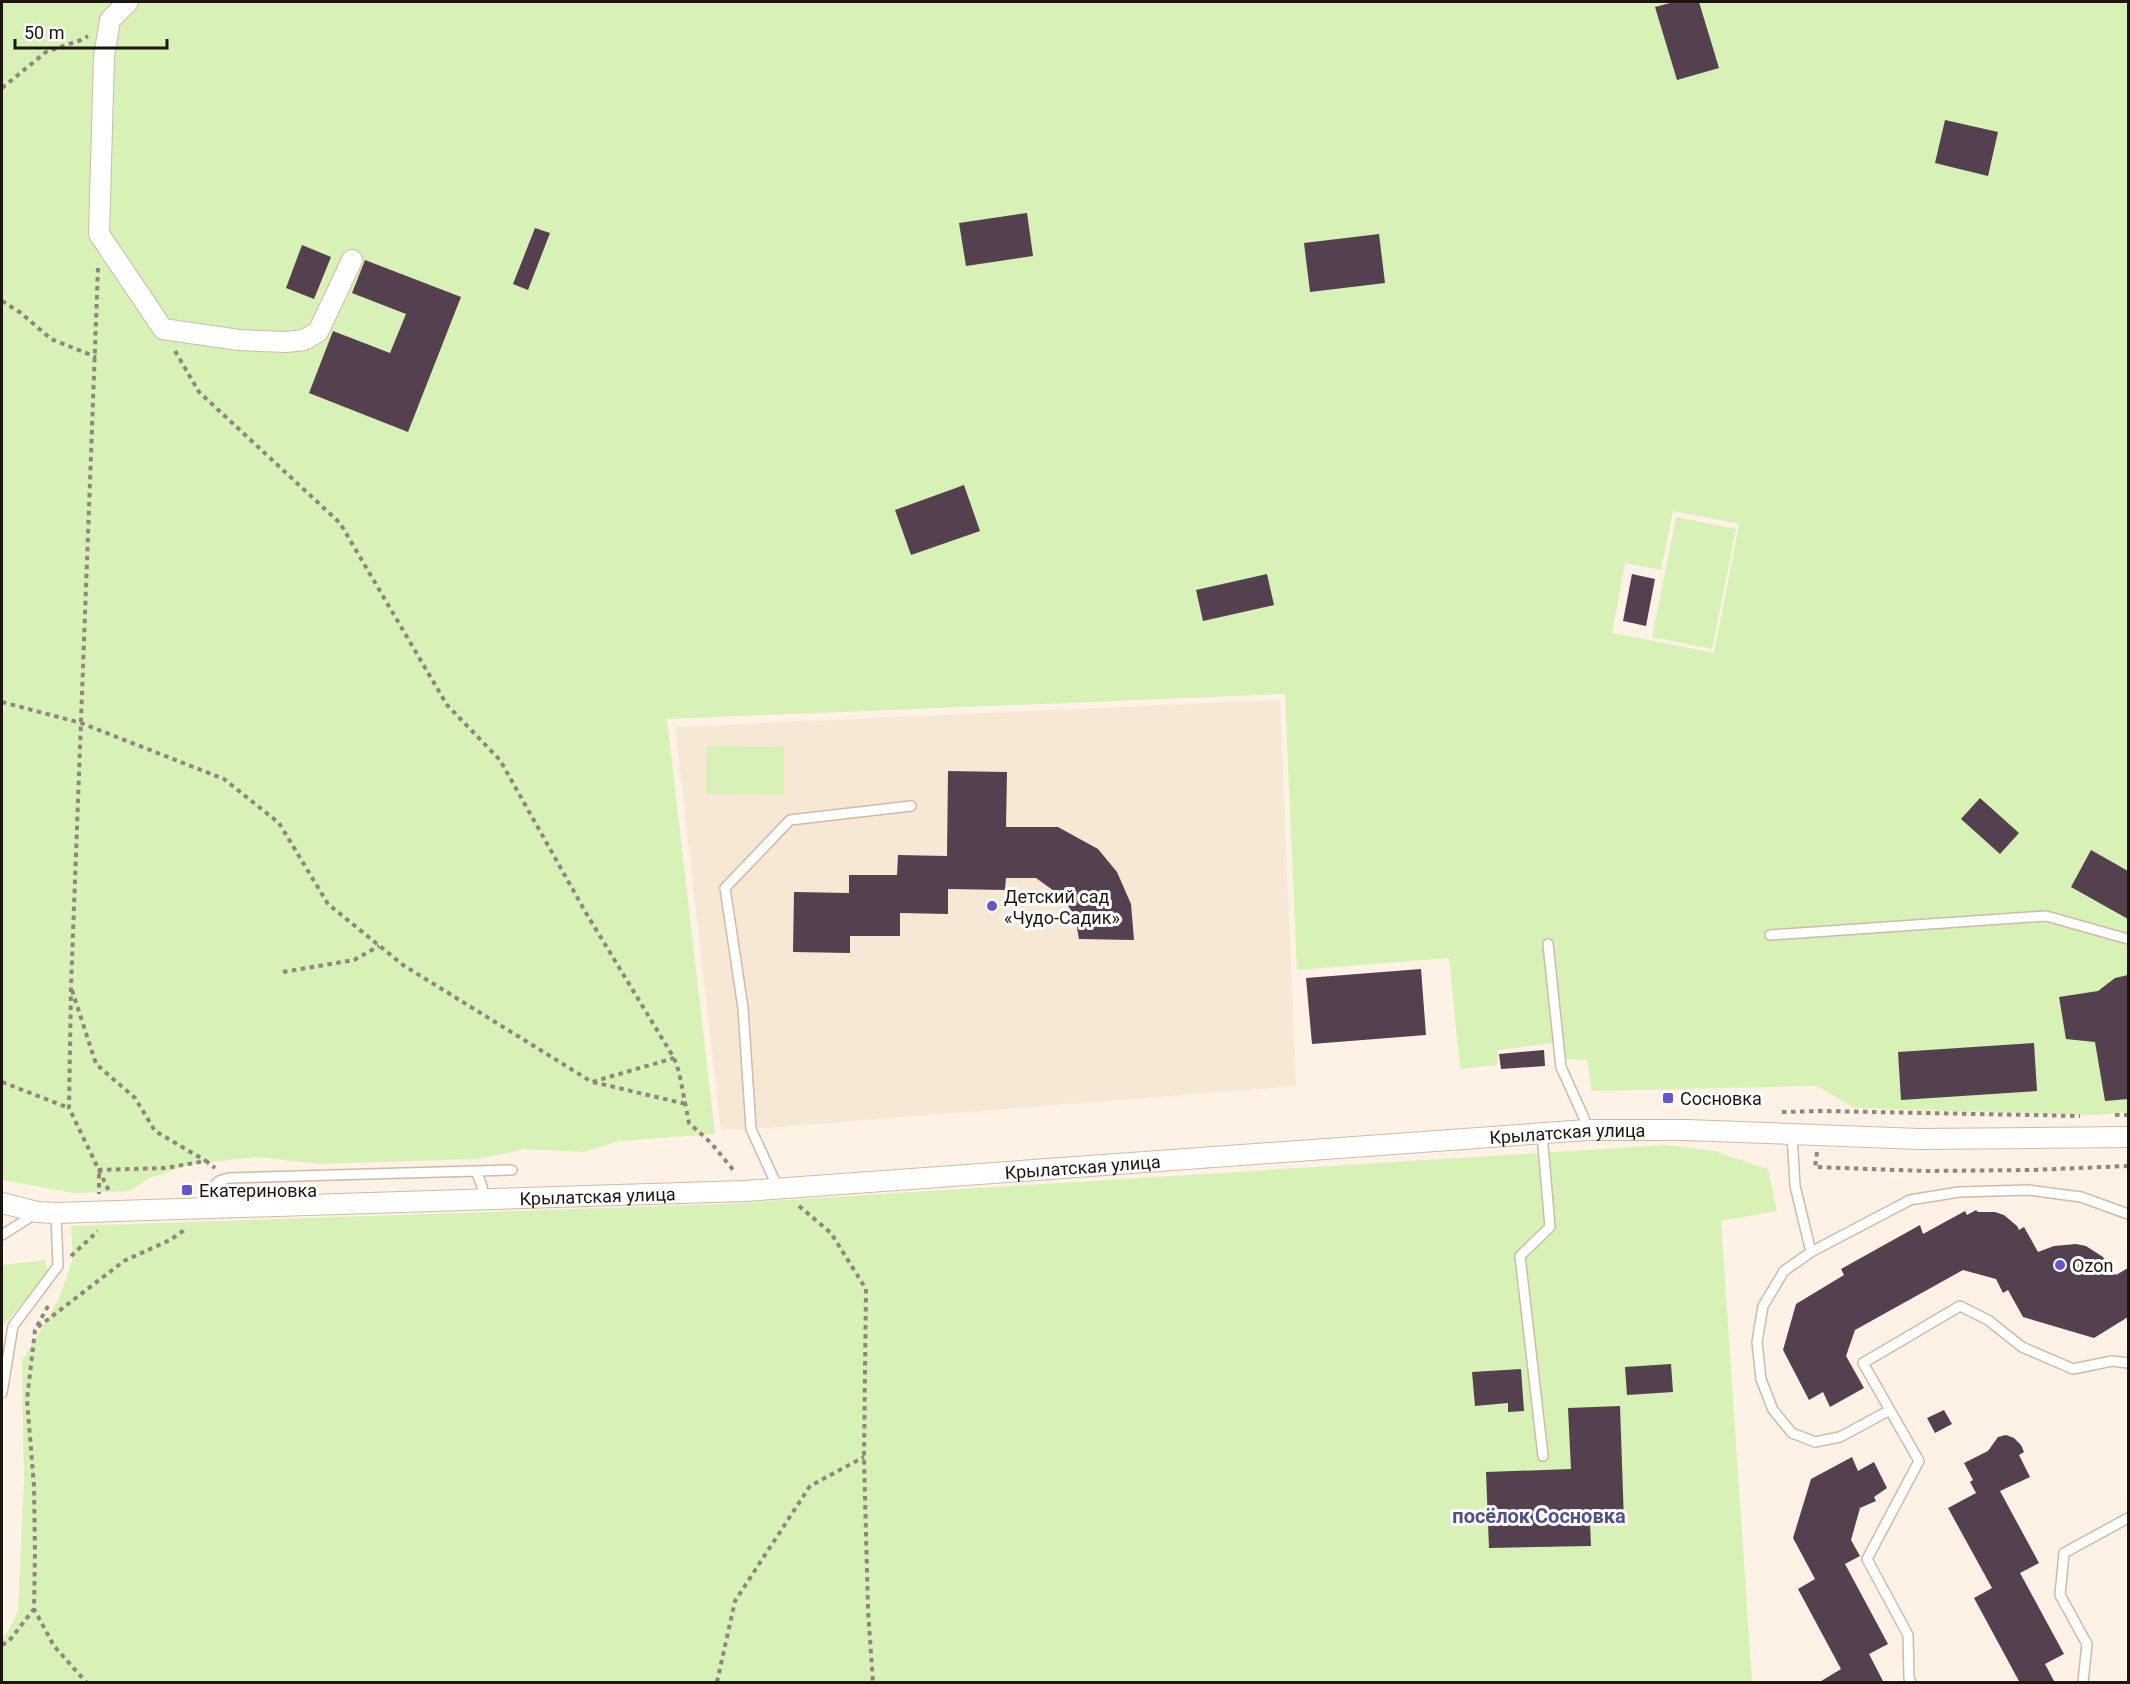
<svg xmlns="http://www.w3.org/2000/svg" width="2130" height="1684" viewBox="0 0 2130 1684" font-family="Roboto,sans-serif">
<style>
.education{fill:#f6e8d4}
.green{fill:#d8f1b7;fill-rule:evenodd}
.building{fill:#54404e}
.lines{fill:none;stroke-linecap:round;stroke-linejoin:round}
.lane-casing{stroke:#cebba6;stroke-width:12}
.street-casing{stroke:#cebba6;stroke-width:22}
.path{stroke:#8f867c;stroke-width:4;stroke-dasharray:4.5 4.5;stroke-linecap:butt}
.lane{stroke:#fff;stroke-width:9}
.street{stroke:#fff;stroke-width:20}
.poi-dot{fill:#6355ce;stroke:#fff;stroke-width:2}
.labels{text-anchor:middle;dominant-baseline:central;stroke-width:6;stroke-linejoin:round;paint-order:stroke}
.poi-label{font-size:18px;fill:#1c160e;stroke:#fff;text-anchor:start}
.street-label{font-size:18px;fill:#1c160e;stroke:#fff}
.neighbourhood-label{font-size:20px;font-weight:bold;fill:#514f8d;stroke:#fff}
</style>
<rect width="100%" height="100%" fill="#fdf2e5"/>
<!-- education -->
<path class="education" d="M1280 700 1296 1086 751 1129 721 1130 675 727Z"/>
<!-- green -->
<path class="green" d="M2 2H2128V1112L2097 1115 1854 1108 1817 1086 1592 1091 1587 1060 1565 1059 1553 1043 1498 1050 1497 1065 1460 1069 1449 958 1297 970 1285 694 667 719 715 1134 619 1141 584 1152 525 1149 478 1159 319 1164 257 1157 191 1164 150 1178 129 1191 75 1193 2 1180ZM1673 511 1739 524 1714 653 1612 633 1625 563 1661 570Z
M1676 517 1736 529 1712 649 1652 637Z
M707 746 784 747V795L706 794Z
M1666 1145 1714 1151 1768 1169 1777 1211 1721 1221 1752 1682H2V1637L7 1633 18 1611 24 1480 22 1361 59 1299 73 1258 71 1226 723 1204Z
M45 1260 48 1273 2 1327V1265Z"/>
<!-- building -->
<path class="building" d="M1674 2H1699L1719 68 1677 80 1655 7Z
M1945 120 1998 132 1988 176 1935 163Z
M1027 213 1033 256 966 266 959 223Z
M535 228 550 233 528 290 513 284Z
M1379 234 1385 283 1310 292 1304 243Z
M302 245 331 257 314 299 286 288Z
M365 260 461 297 408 432 309 393 333 331 390 353 406 314 352 293Z
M964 485 980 531 911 555 895 510Z
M1267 574 1274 605 1203 621 1196 590Z
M1632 574 1655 579 1646 626 1623 621Z
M948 771 1007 772 1006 827H1058L1098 849 1117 872 1131 904 1134 940 1079 939 1075 916 1061 896 1036 878H1006L1005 890 948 889V914L900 913V936H850V953L793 952 794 892 849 893V875H897L898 855 947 856Z
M1980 798 2019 833 2000 854 1961 819Z
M2091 850 2128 871V919L2071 887Z
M1421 969 1426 1035 1312 1044 1306 978Z
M2128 975V1099L2105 1101 2095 1042 2066 1039 2059 997 2098 991 2115 978Z
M2034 1043 2037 1091 1901 1100 1898 1052Z
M1544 1050 1545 1066 1501 1069 1499 1054Z
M1976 1210 1978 1212H1995L2004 1215 2017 1226 2019 1230 2024 1227 2038 1252 2054 1246 2076 1244 2086 1246 2103 1257 2116 1275 2128 1268V1317L2094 1338 2023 1317 2008 1290 2003 1293 1996 1279 1963 1270 1855 1330 1846 1356 1864 1388 1830 1407 1823 1392 1809 1400 1783 1350 1796 1304 1844 1275 1841 1269 1920 1225 1923 1234 1965 1211 1967 1215Z
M1671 1364 1673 1392 1627 1395 1625 1367Z
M1521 1369 1524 1411 1508 1412V1403L1475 1406 1472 1372Z
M1620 1406 1624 1522 1590 1523 1591 1546 1489 1548 1486 1472 1571 1469 1568 1408Z
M1944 1410 1952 1424 1935 1433 1927 1418Z
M2006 1435 2014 1438 2021 1445 2024 1452 2019 1455 2030 1477 2000 1491 2039 1563 2020 1573 2064 1654 2045 1664 2055 1683H2020L1974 1598 1992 1588 1948 1508 1976 1493 1970 1482 1973 1480 1964 1463 1988 1451 1998 1437Z
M1852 1457 1858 1471 1874 1462 1887 1488 1874 1497 1876 1501 1860 1508 1851 1540 1860 1556 1845 1564 1888 1644 1869 1654 1884 1683H1818L1841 1669 1798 1589 1815 1579 1793 1538 1811 1479Z"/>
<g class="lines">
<defs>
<path id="lane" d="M1770 935 2046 916 2128 939
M1548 944 1561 1067 1584 1118 1587 1130
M1542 1133 1550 1227 1520 1256 1543 1456
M1792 1135 1795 1186 1811 1252
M476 1171 482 1186 483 1200
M778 1188 751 1129 743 1008 725 888 790 820 911 806
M213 1207 212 1188 219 1181 229 1178 512 1170
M2 1235 35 1214
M2 1393 13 1326 58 1266 56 1213
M1890 1410 1840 1437 1815 1442 1792 1433 1773 1410 1761 1379 1757 1342 1763 1306 1784 1271 1811 1252 1910 1200 1959 1192 2028 1190 2081 1197 2128 1214
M1911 1682 1909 1678 1908 1635 1867 1559 1919 1461 1863 1363 1960 1306 1988 1320 2022 1347 2073 1369 2112 1361 2128 1363
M2083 1682 2087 1644 2060 1595 2064 1553 2128 1518"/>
<g id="street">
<path d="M128 2 110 20 104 57 99 234 163 329 239 340 286 342 304 340 318 332 352 260"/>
<path id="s1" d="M2 1203 37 1212 56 1213 745 1191 1587 1130H1687L1919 1139 2128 1137"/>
</g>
</defs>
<!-- lane casing -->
<use href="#lane" class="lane-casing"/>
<!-- street casing -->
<use href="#street" class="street-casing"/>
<!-- path -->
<path class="path" d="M2 88 46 52 81 40 88 36
M98 268 71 987 69 1108 110 1193
M2 301 21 313 51 339 96 357
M175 351 199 392 340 523 447 705 500 760 586 913 674 1058 679 1072 689 1123 711 1143 735 1172
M2 702 81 723 224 779 279 823 328 904 403 965 592 1082 674 1058
M283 972 354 960 379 946
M72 990 96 1064 135 1098 155 1131 206 1161
M2 1082 69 1108
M593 1082 686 1104
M1782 1112 1823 1111 2080 1116
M2115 1115H2128
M1817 1152 1815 1167 1925 1171 2031 1170 2128 1166
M98 1170 165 1168 206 1161 215 1168
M99 1174V1194
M799 1206 831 1233 866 1289 864 1457 868 1610 873 1682
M71 1256 98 1231
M48 1306 35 1330 27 1400 34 1486 35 1552 34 1609 54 1646 86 1682
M38 1327 124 1261 170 1240 186 1229
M2 1645 9 1641 34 1609
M717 1682 735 1601 810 1486 864 1457"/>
<!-- lane -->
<use href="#lane" class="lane"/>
<!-- street -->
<use href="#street" class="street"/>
</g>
<!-- markers -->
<g class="poi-dot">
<circle cx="992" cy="906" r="6"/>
<rect x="1662" y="1092" width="12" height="12" rx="3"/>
<rect x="181" y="1184" width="12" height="12" rx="3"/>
<circle cx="2060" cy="1265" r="6"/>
</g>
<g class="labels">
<!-- poi labels -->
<g class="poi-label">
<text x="1004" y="896">Детский сад<tspan x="1004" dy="21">«Чудо-Садик»</tspan></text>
<text x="1680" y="1098">Сосновка</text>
<text x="199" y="1190">Екатериновка</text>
<text x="2072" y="1265">Ozon</text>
</g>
<!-- street labels -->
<g class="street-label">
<text stroke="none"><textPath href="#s1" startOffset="1569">Крылатская улица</textPath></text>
<text stroke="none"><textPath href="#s1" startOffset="1083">Крылатская улица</textPath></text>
<text stroke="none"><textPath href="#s1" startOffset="597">Крылатская улица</textPath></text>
</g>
<!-- neighbourhood labels -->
<g class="neighbourhood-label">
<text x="1539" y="1516">посёлок Сосновка</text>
</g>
</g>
<!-- border -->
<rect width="2130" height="1684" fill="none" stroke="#1c160e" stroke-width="6"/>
<!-- scale -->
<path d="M15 39v9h152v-9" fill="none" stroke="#1c160e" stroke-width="3"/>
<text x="24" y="39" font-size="18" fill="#1c160e" stroke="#ffffff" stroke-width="4.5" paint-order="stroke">50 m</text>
</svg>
